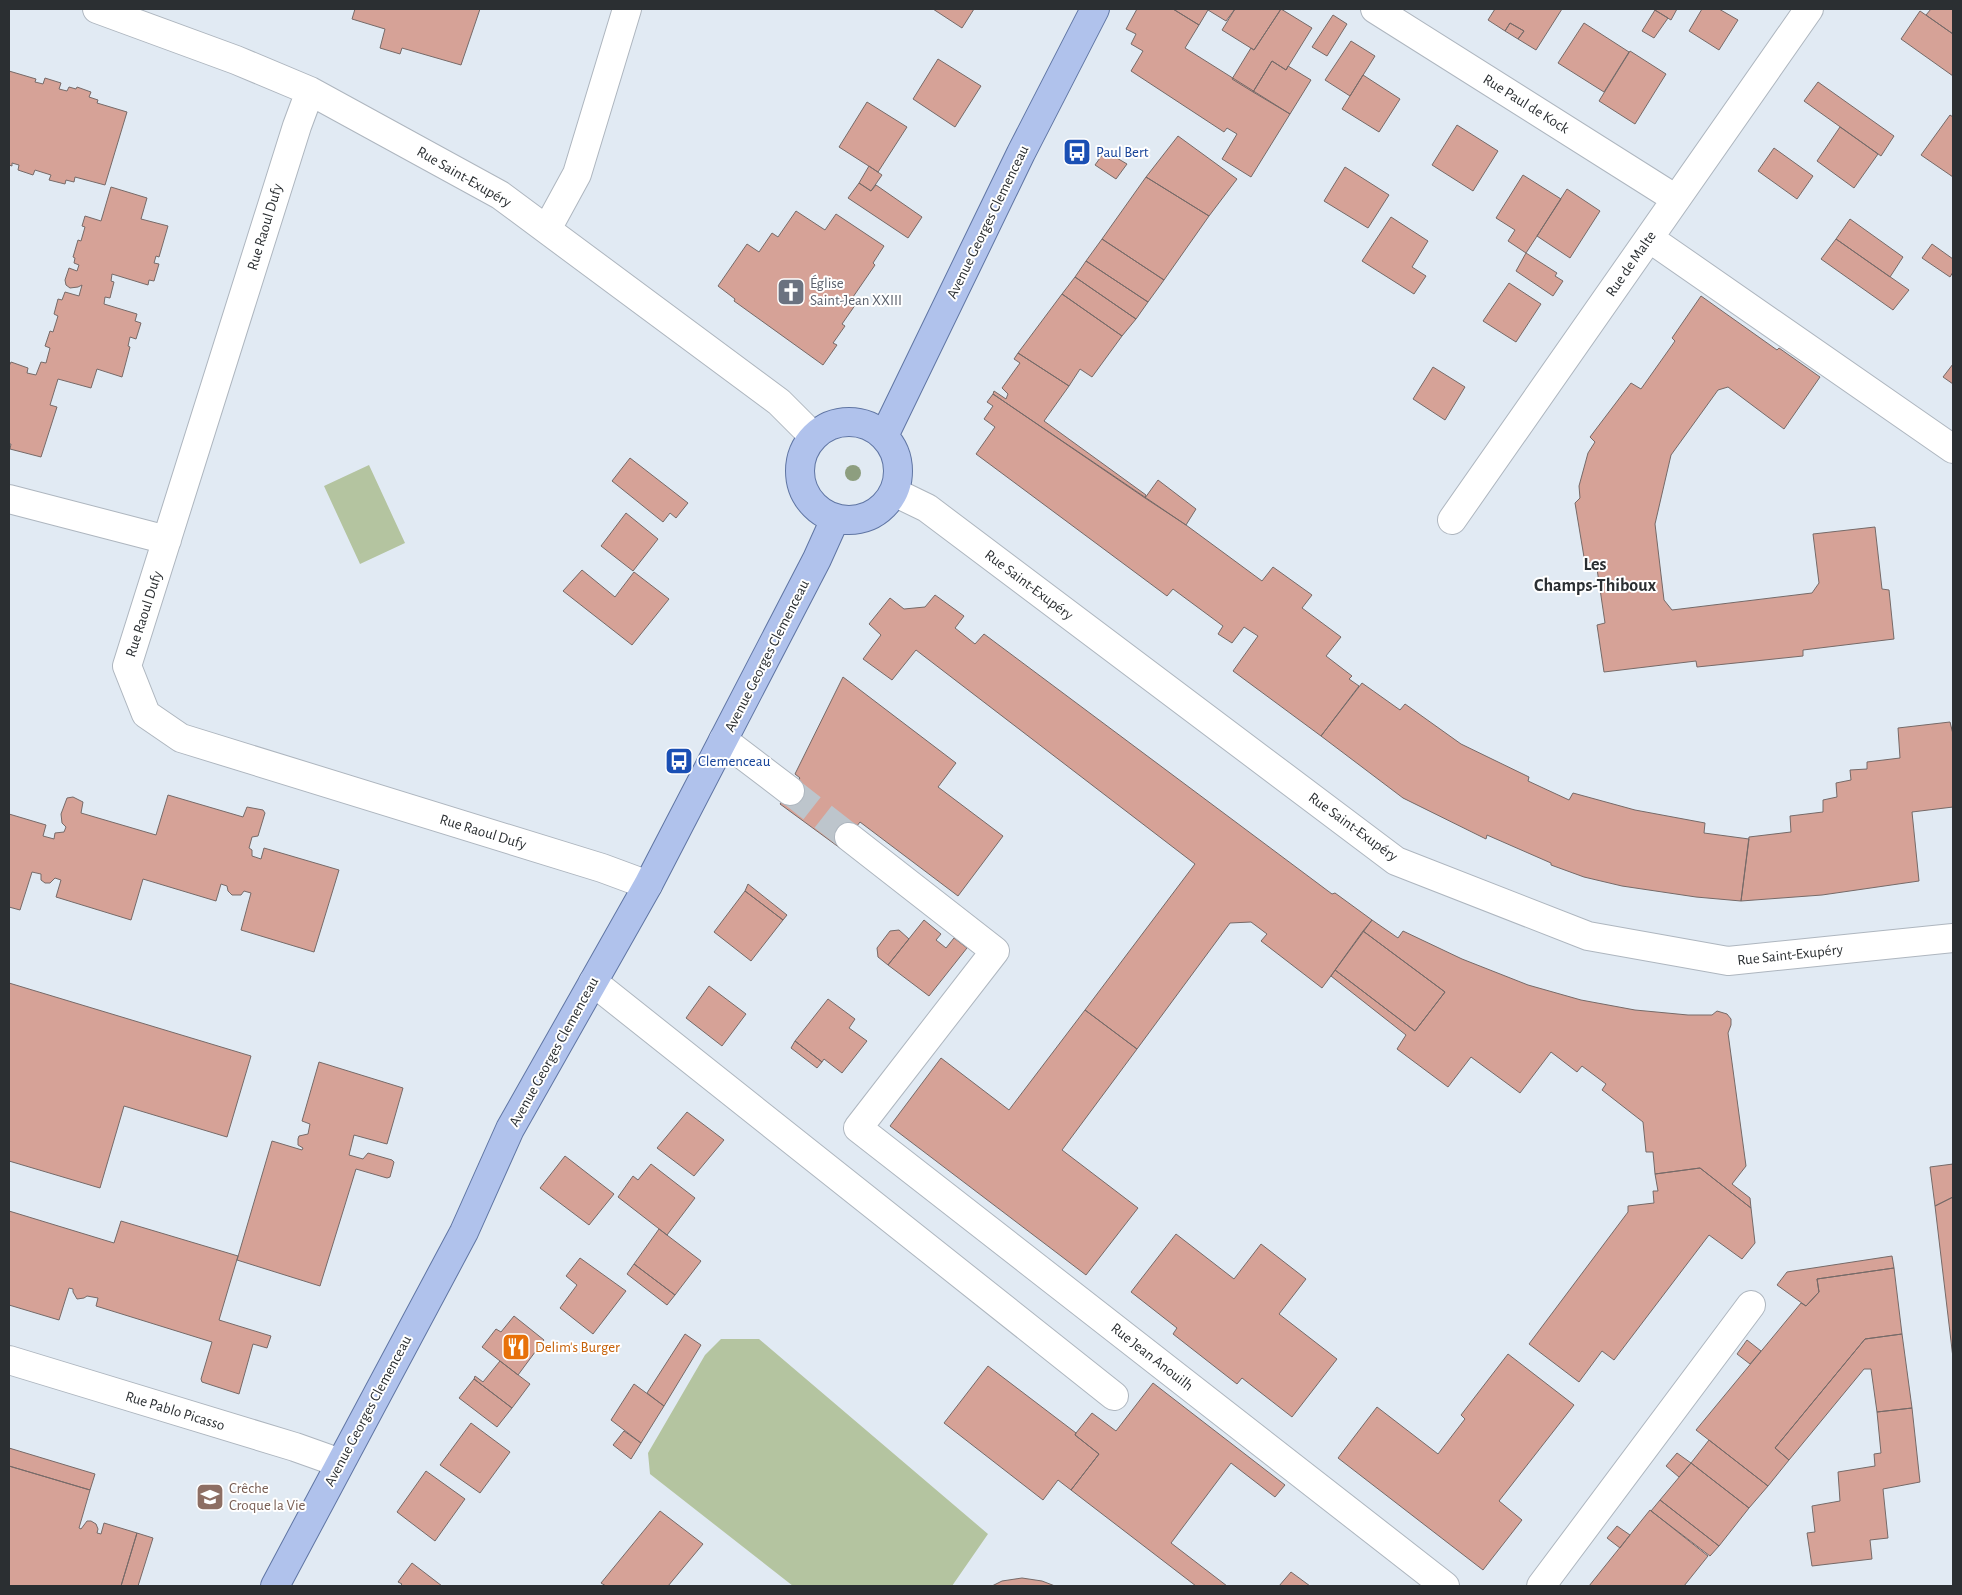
<svg xmlns="http://www.w3.org/2000/svg" width="1962" height="1595" viewBox="0 0 1962 1595" font-family="'Alegreya Sans',sans-serif">
<style>
.green{fill:#b4c4a0}
.building{fill:#d6a297;stroke:#766a68}
.lines{fill:none;stroke-linecap:round;stroke-linejoin:round}
.minor-tunnel{stroke:#bdc5cc;stroke-width:28;stroke-dasharray:28 14;stroke-linecap:butt}
.minor-casing{stroke:#aeb6bf;stroke-width:30}
.major-casing{stroke:#5f75a3;stroke-width:30}
.minor{stroke:#fff;stroke-width:28}
.major{stroke:#b0c2ec;stroke-width:28}
.tree{fill:#8d9e7f}
.labels{text-anchor:middle;dominant-baseline:central;stroke-width:4;stroke-linejoin:round;paint-order:stroke}
.street-label{font-size:15px;fill:#2b2f32;stroke:#fff}
.transit-label{font-size:15px;fill:#164399;stroke:#fff;text-anchor:start}
.worship-label{font-size:15px;fill:#5b616d;stroke:#fff;text-anchor:start}
.food-label{font-size:15px;fill:#c56008;stroke:#fff;text-anchor:start}
.education-label{font-size:15px;fill:#785e54;stroke:#fff;text-anchor:start}
.quarter-label{font-size:18px;font-weight:bold;fill:#2b2f32;stroke:#fff}
</style>
<rect width="100%" height="100%" fill="#e1eaf3"/>
<!-- green -->
<path class="green" d="M369 465 405 543 360 564 324 486Z
M721 1339H759L988 1534 952 1586H793L650 1474 648 1453 705 1355Z"/>
<!-- building -->
<path class="building" d="M355 9H480L461 65 402 48 400 54 380 48 385 29 352 19Z
M933 9H974L962 28Z
M1137 9H1173L1199 25 1185 48 1290 114 1251 177 1222 159 1237 134 1227 128 1224 132 1131 71 1143 51 1131 44 1136 34 1126 29Z
M1173 9H1207L1208 10 1199 25Z
M1209 9H1235L1226 21 1208 10Z
M1235 9H1281L1254 50 1222 30Z
M1281 9 1312 28 1286 70 1272 61 1253 92 1232 79 1251 48 1254 50Z
M1495 9H1562L1536 50 1518 39 1524 31 1510 23 1505 31 1488 20Z
M1653 9H1677L1671 20Z
M1702 9H1719L1738 20 1719 50 1689 31Z
M1931 9H1953V34L1926 15Z
M1655 10 1668 18 1654 38 1642 31Z
M1920 11 1953 34V76L1901 39Z
M1333 15 1347 24 1327 56 1312 47Z
M1510 23 1524 31 1518 39 1505 31Z
M1584 23 1629 52 1604 92 1558 63Z
M1351 41 1375 56 1350 96 1325 80Z
M1630 51 1666 74 1635 124 1599 101Z
M938 59 981 86 955 127 913 99Z
M1272 61 1286 70 1288 66 1311 80 1290 114 1253 92Z
M9 71 36 79 35 82 43 84 45 78 61 83 59 89 67 91 69 87 76 89 77 87 91 92 89 97 98 100 97 103 127 112 105 185 75 177 74 182 66 180 65 184 49 180 51 175 35 170 33 175 18 170 19 165 12 163V166L9 165Z
M1363 75 1400 99 1379 132 1342 109Z
M1818 82 1894 136 1881 156 1804 101Z
M867 102 907 127 878 172 839 147Z
M1950 115 1953 117V177L1921 155Z
M1457 125 1498 151 1473 191 1432 165Z
M1840 127 1878 154 1854 188 1817 161Z
M1178 136 1237 179 1209 216 1146 177Z
M1774 148 1813 176 1797 199 1758 171Z
M1105 151 1127 164 1116 179 1095 165Z
M869 166 882 175 871 191 859 183Z
M1345 167 1389 195 1368 228 1324 201Z
M1523 175 1561 199 1526 253 1508 241 1515 230 1496 218Z
M1146 177 1209 216 1164 280 1102 239Z
M859 183 871 191 876 185 922 217 908 238 848 198Z
M111 187 147 198 141 219 168 226 159 257 156 256 154 263 159 264 154 281 149 280 148 285 112 274 111 281 114 282 110 298 105 297 104 304 137 314 135 321 141 323 136 339 130 337 128 346 130 347 122 377 97 369 91 388 58 379 50 405 57 407 41 457 10 449 11 444H9V366L11 362 28 368 27 373 36 375 41 362 46 363 50 348 45 346 50 331 53 332 58 316 54 314 58 299 62 300 65 292 79 296 82 285 78 287 70 288 66 285 65 280 69 268 77 271 79 265 74 263 75 258 73 257 78 240 81 241 85 227 82 226 85 216 101 221Z
M1567 189 1600 211 1570 258 1537 236Z
M796 211 825 230 836 214 884 246 873 263 875 265 853 297 858 301 842 324 845 326 833 343 837 345 823 365 734 301 735 299 718 286 747 244 759 252 772 233 778 237Z
M1391 217 1428 241 1412 267 1426 276 1414 294 1362 261Z
M1850 219 1903 257 1890 277 1836 239Z
M1102 239 1164 280 1148 302 1086 261Z
M1836 239 1909 290 1893 310 1821 259Z
M1932 244 1953 259V272L1950 277 1922 258Z
M1526 253 1557 273 1555 276 1563 281 1553 296 1516 271Z
M1086 261 1148 302 1136 319 1075 277Z
M1075 277 1136 319 1122 336 1062 294Z
M1509 283 1541 304 1516 342 1483 321Z
M1062 294 1122 336 1092 377 1080 369 1069 386 1018 353Z
M1701 296 1777 350 1779 348 1820 377 1784 429 1728 387 1718 390 1671 455 1655 524 1664 600 1672 610 1812 593 1819 583 1813 534 1875 527 1882 589 1889 590 1894 639 1803 650V656L1697 667 1696 661 1604 672 1597 625 1605 623 1596 562 1585 563 1575 503 1580 498 1579 486 1588 453 1595 442 1590 437 1631 383 1641 389 1675 341 1672 338Z
M1018 353 1069 386 1044 421 1146 495 1145 498 993 394 994 391 1006 399 1008 394 1002 388 1020 363 1014 359Z
M1953 364V384L1943 377Z
M1433 367 1465 387 1445 420 1413 399Z
M993 394 1186 525 1262 581 1273 567 1312 595 1302 608 1341 637 1326 656 1352 676 1349 679 1359 686 1321 736 1233 671 1258 636 1244 627 1232 643 1218 634 1223 626 1173 589 1167 596 976 454 995 427 984 419 993 406 987 402Z
M630 458 688 503 676 518 670 513 663 522 612 481Z
M1158 480 1196 509 1186 525 1145 498Z
M626 513 658 539 633 571 601 546Z
M582 570 615 597 634 572 669 599 632 645 563 591Z
M935 595 964 616 955 628 975 644 984 634 1332 894 1335 893 1372 920 1322 988 1261 941 1267 934 1251 922 1230 923 1137 1049 1085 1010 1195 864 916 650 892 680 863 659 881 635 869 624 890 598 904 609 925 607Z
M843 677 956 763 938 787 1003 836 958 896 860 822 840 848 780 804 800 778 795 774Z
M1362 683 1400 710 1405 704 1461 744 1529 777 1528 781 1569 800 1573 793 1635 810 1705 823 1704 833 1749 839 1741 901 1696 897 1622 886 1584 877 1551 865V863L1487 835 1486 839 1403 798 1321 736Z
M1950 722 1953 734V807L1912 812 1919 881 1822 895 1741 901 1749 837 1791 832 1790 816 1823 812V800L1837 797 1836 783 1851 780 1850 770 1867 769V762L1900 758 1898 728Z
M168 795 243 817 247 807 263 810 265 813 258 836 252 837 249 848 252 850V856L261 859 264 848 339 870 314 952 241 930 251 893 244 891 241 895H232L228 891 227 886 221 884 216 901 143 879 131 920 56 897 61 880 55 878 50 883H45L41 880V874L32 872 20 910 9 907V814L46 825 43 836 54 839 55 833 64 832 66 827 62 823 61 814 67 798 73 797 83 802 81 813 156 835Z
M748 884 787 915 783 920 745 891Z
M745 891 783 920 751 961 714 932Z
M924 920 941 934 936 940 946 948 954 938 967 948 929 996 888 965Z
M1372 920 1398 938 1403 931 1462 959 1528 985 1581 1000 1635 1010 1688 1015H1712L1717 1011 1727 1014 1731 1019V1025L1728 1033 1746 1166 1732 1184 1750 1198 1751 1208 1700 1168 1655 1174 1653 1152H1646L1643 1122 1602 1090 1606 1084 1582 1066 1577 1072 1551 1052 1520 1093 1471 1057 1448 1087 1397 1049 1406 1035 1331 976 1335 970 1415 1031 1445 992 1363 931Z
M899 930 909 939 888 965 878 957 877 948 890 931Z
M1363 931 1445 992 1415 1031 1335 970Z
M9 983 251 1056 227 1137 124 1106 100 1188 9 1161Z
M709 986 746 1014 722 1046 686 1018Z
M828 999 855 1019 849 1028 867 1041 842 1073 824 1059 822 1062 795 1041Z
M1085 1010 1137 1049 1062 1150 1138 1208 1086 1275 890 1126 941 1058 1009 1110Z
M795 1041 822 1062 817 1068 791 1048Z
M319 1062 403 1088 387 1144 354 1135 349 1155 363 1159 368 1153 392 1160 394 1162 390 1177 387 1178 356 1169 320 1286 237 1260 272 1141 302 1150 303 1148 298 1145V1139L299 1136 308 1134 310 1124 302 1121Z
M687 1112 724 1140 694 1176 657 1148Z
M565 1156 614 1194 589 1225 540 1188Z
M651 1164 695 1198 667 1235 618 1197 633 1176 638 1180Z
M1953 1164V1197L1935 1206 1930 1167Z
M1700 1168 1751 1208 1755 1243 1742 1259 1709 1235 1614 1360 1602 1351 1579 1382 1529 1344 1628 1212V1206L1654 1203 1653 1191H1658L1655 1174Z
M1953 1197V1358L1935 1206Z
M9 1211 114 1243 121 1221 238 1256 219 1320 271 1336 267 1348 253 1344 239 1394 202 1382 201 1379 212 1342 96 1306 98 1298 87 1296 84 1298 77 1299 73 1292V1289L69 1288 59 1320 9 1305Z
M659 1229 701 1261 675 1295 634 1264Z
M1176 1234 1234 1279 1261 1244 1306 1279 1279 1314 1337 1359 1292 1417 1242 1378 1237 1384 1173 1334 1177 1328 1131 1292Z
M1892 1256 1894 1268 1817 1279 1819 1292 1806 1306 1777 1285 1787 1272Z
M580 1258 626 1291 593 1334 560 1308 577 1285 566 1276Z
M634 1264 675 1295 667 1305 627 1274Z
M1894 1268 1902 1334 1865 1339 1775 1448 1789 1460 1768 1486 1696 1430 1801 1303 1806 1306 1819 1292 1817 1279Z
M514 1316 544 1340 518 1375 482 1347 496 1329 501 1332Z
M685 1334 701 1345 664 1406 647 1393Z
M1902 1334 1912 1408 1877 1412 1871 1369H1864L1789 1460 1775 1448 1865 1339Z
M1747 1340 1761 1351 1750 1364 1737 1354Z
M1508 1354 1574 1405 1499 1501 1522 1520 1483 1570 1338 1458 1377 1407 1438 1454 1465 1419 1461 1415Z
M500 1361 530 1384 512 1408 474 1379 475 1376 483 1382Z
M988 1366 1076 1433 1075 1435 1099 1454 1071 1490 1058 1480 1043 1500 944 1423Z
M474 1379 512 1408 497 1427 459 1398Z
M1153 1383 1285 1485 1275 1497 1231 1463 1171 1543 1227 1586H1196L1071 1490 1099 1454 1075 1435 1076 1433 1092 1413 1116 1431Z
M634 1384 664 1406 641 1443 611 1420Z
M1912 1408 1920 1482 1883 1489 1888 1538 1870 1540 1872 1559 1812 1566 1807 1533 1815 1532 1812 1506 1840 1501 1838 1472 1875 1466 1874 1454 1881 1453 1877 1412Z
M471 1423 510 1452 480 1493 440 1465Z
M624 1431 641 1443 631 1459 613 1445Z
M1709 1440 1768 1486 1749 1508 1691 1463Z
M9 1448 95 1474 90 1490 9 1466Z
M1677 1453 1691 1463 1679 1477 1666 1466Z
M1691 1463 1749 1508 1719 1546 1660 1500Z
M9 1466 90 1490 79 1528 81 1529 87 1521H91L96 1524 98 1529 97 1533 101 1534 104 1523 137 1533 121 1586H9Z
M426 1471 465 1499 435 1541 397 1512Z
M1660 1500 1719 1546 1710 1556 1651 1511Z
M1650 1510 1708 1556 1684 1586H1589Z
M660 1511 703 1544 668 1586H606L601 1583Z
M1617 1526 1630 1535 1620 1548 1607 1538Z
M137 1533 153 1538 138 1586H121Z
M412 1563 442 1586H400L402 1584 398 1582Z
M1291 1572 1310 1586H1279Z
M1022 1578 1042 1581 1055 1586H992L1002 1581Z"/>
<g class="lines">
<!-- minor-tunnel -->
<path class="minor-tunnel" d="M790 791 849 837"/>
<defs>
<path id="minor" d="M97 9 236 60 310 91 500 195 779 402 813 436
M1375 9 1676 199
M310 91 297 126 127 666 146 714 181 738 602 868 648 885
M547 229 577 174 627 9
M1649 238 1953 449
M894 492 927 508 1396 861 1588 936 1728 961 1953 938
M9 499 167 540
M1452 520 1809 9
M723 740 790 791
M849 837 995 951 858 1128 1445 1586
M593 982 1114 1396
M9 1360 295 1447 340 1463
M1541 1586 1751 1305"/>
<path id="major" d="M800 471a49 49 0 1 1 98 0a49 49 0 1 1-98 0Z
M884 436 1021 153 1095 9
M275 1586 464 1232 510 1129 648 885 817 559 835 519"/>
</defs>
<!-- minor casing -->
<use href="#minor" class="minor-casing"/>
<!-- major casing -->
<use href="#major" class="major-casing"/>
<!-- minor -->
<use href="#minor" class="minor"/>
<!-- major -->
<use href="#major" class="major"/>
</g>
<!-- trees -->
<circle class="tree" cx="853" cy="473" r="8"/>
<!-- icons -->
<defs>
<symbol id="bus-square" viewBox="-11 -11 22 22"><rect x="-9" y="-9" width="18" height="18" rx="4" fill="#1a4fb4" stroke="#fff"/><path d="M-5-6H5V4H4V6H2V4H-2V6H-4V4H-5ZM-3.5-4V0h7V-4ZM-3.5 1.2v1.5H-2V1.2ZM2 1.2v1.5H3.5V1.2Z" fill="#fff"/></symbol>
<symbol id="church-square" viewBox="-11 -11 22 22"><rect x="-9" y="-9" width="18" height="18" rx="4" fill="#6b7280" stroke="#fff"/><path d="M-1.2-6h2.4v3.5h3.3v2.4h-3.3V6h-2.4V-.1h-3.3v-2.4h3.3Z" fill="#fff"/></symbol>
<symbol id="restaurant-square" viewBox="-11 -11 22 22"><rect x="-9" y="-9" width="18" height="18" rx="4" fill="#e8710a" stroke="#fff"/><path d="M-5-6h1v4h1v-4h1v4h1v-4h1v5L-1.5 .5V6h-2V.5L-5-1ZM5-6V6H3V1.5H1.5Q1.5-4 5-6Z" fill="#fff"/></symbol>
<symbol id="school-square" viewBox="-11 -11 22 22"><rect x="-9" y="-9" width="18" height="18" rx="4" fill="#8d6e63" stroke="#fff"/><path d="M0-5L7-2L0 1L-7-2ZM-4 1L0 2.5L4 1V4Q0 6-4 4Z" fill="#fff"/></symbol>
</defs>
<g fill-rule="evenodd">
<use href="#bus-square" x="1061" y="136" width="32" height="32"/>
<use href="#church-square" x="775" y="276" width="32" height="32"/>
<use href="#bus-square" x="663" y="745" width="32" height="32"/>
<use href="#restaurant-square" x="500" y="1331" width="32" height="32"/>
<use href="#school-square" x="194" y="1481" width="32" height="32"/>
</g>
<g class="labels">
<!-- street labels -->
<g class="street-label">
<text transform="translate(1526 104) rotate(32)">Rue Paul de Kock</text>
<text transform="translate(464 177) rotate(30)">Rue Saint-Exupéry</text>
<text transform="translate(988 222) rotate(-64)">Avenue Georges Clemenceau</text>
<text transform="translate(265 227) rotate(-73)">Rue Raoul Dufy</text>
<text transform="translate(1631 264) rotate(-55)">Rue de Malte</text>
<text transform="translate(1029 585) rotate(37)">Rue Saint-Exupéry</text>
<text transform="translate(144 614) rotate(-72)">Rue Raoul Dufy</text>
<text transform="translate(767 656) rotate(-63)">Avenue Georges Clemenceau</text>
<text transform="translate(1353 827) rotate(36)">Rue Saint-Exupéry</text>
<text transform="translate(483 832) rotate(17)">Rue Raoul Dufy</text>
<text transform="translate(1790 955) rotate(-6)">Rue Saint-Exupéry</text>
<text transform="translate(554 1052) rotate(-61)">Avenue Georges Clemenceau</text>
<text transform="translate(1152 1357) rotate(38)">Rue Jean Anouilh</text>
<text transform="translate(175 1411) rotate(17)">Rue Pablo Picasso</text>
<text transform="translate(368 1411) rotate(-62)">Avenue Georges Clemenceau</text>
</g>
<!-- transit labels -->
<g class="transit-label">
<text x="1096" y="152">Paul Bert</text>
<text x="698" y="761">Clemenceau</text>
</g>
<!-- worship labels -->
<g class="worship-label">
<text x="810" y="283">Église<tspan x="810" dy="17">Saint-Jean XXIII</tspan></text>
</g>
<!-- food labels -->
<g class="food-label">
<text x="535" y="1347">Delim's Burger</text>
</g>
<!-- education labels -->
<g class="education-label">
<text x="229" y="1488">Crêche<tspan x="229" dy="17">Croque la Vie</tspan></text>
</g>
<!-- quarter labels -->
<g class="quarter-label">
<text x="1595" y="565">Les<tspan x="1595" dy="21">Champs-Thiboux</tspan></text>
</g>
</g>
<!-- border -->
<rect width="1962" height="1595" fill="none" stroke="#2b2f32" stroke-width="20"/>
</svg>
